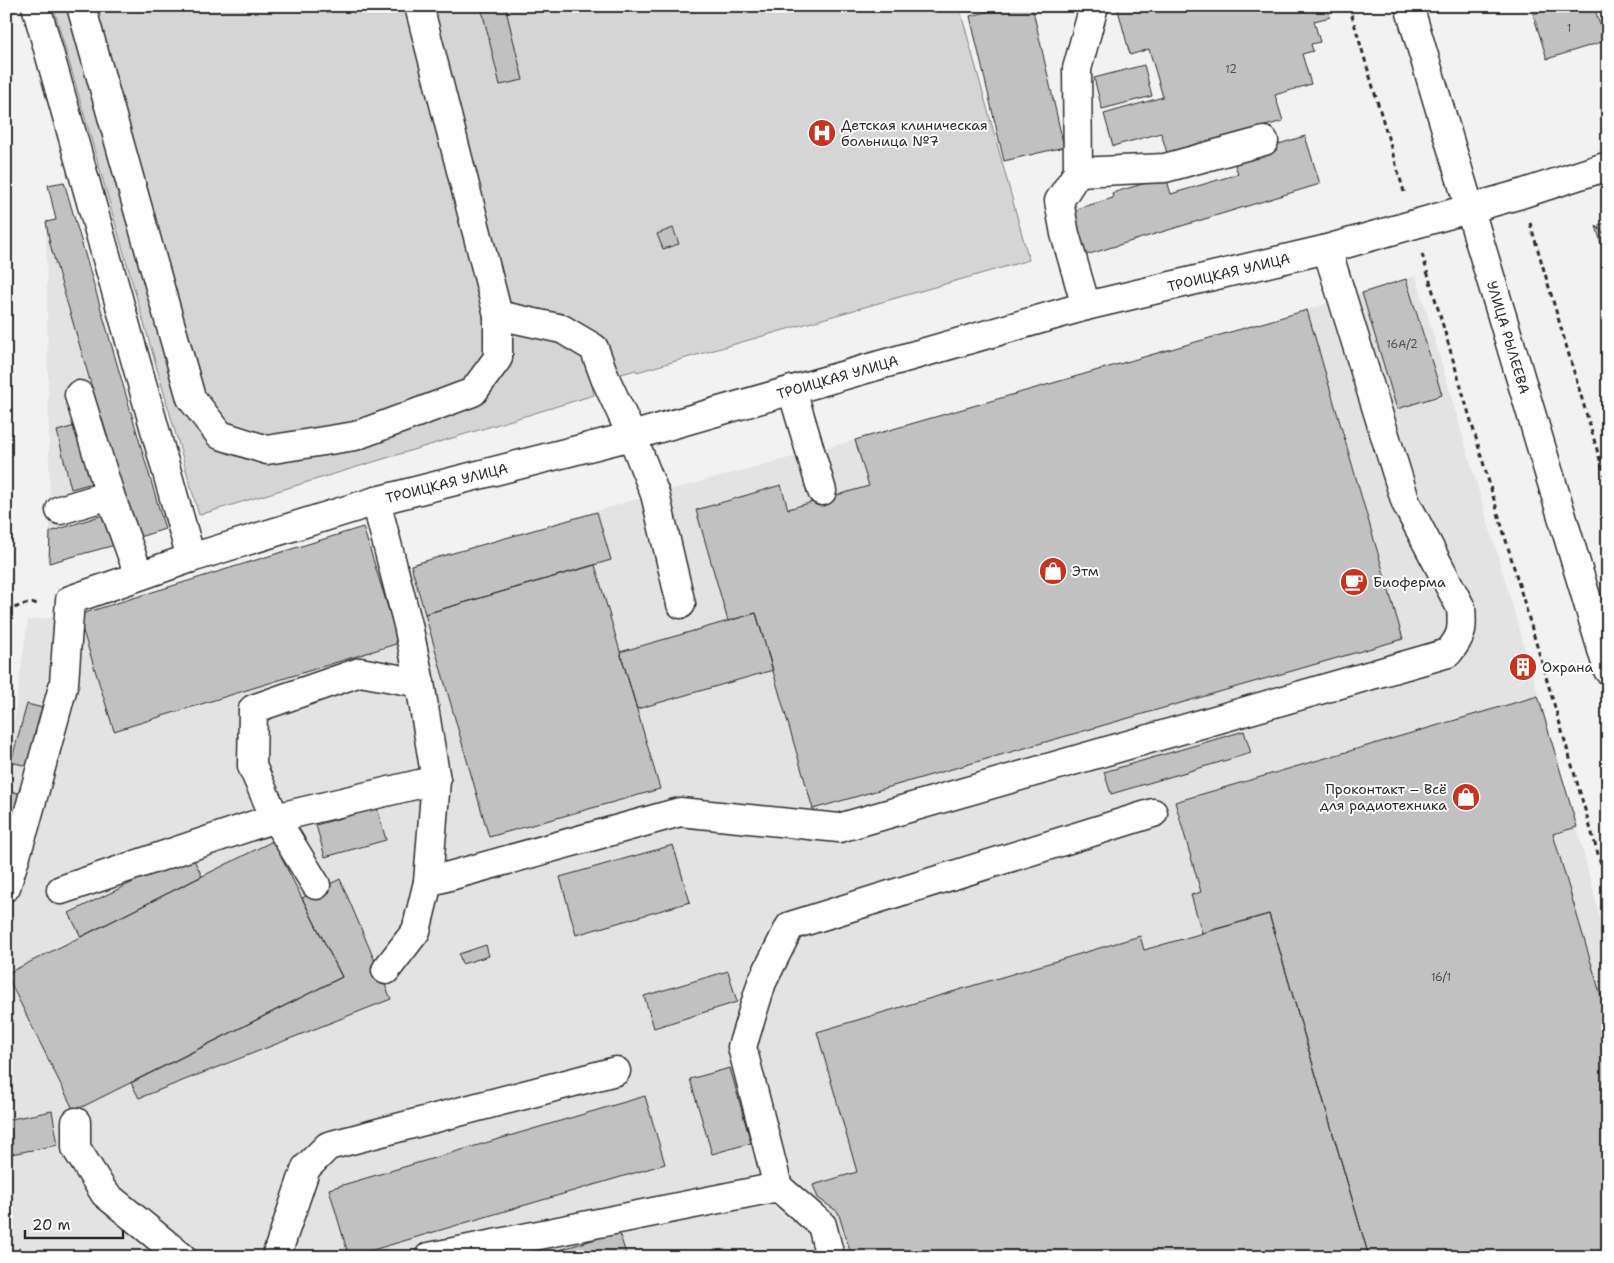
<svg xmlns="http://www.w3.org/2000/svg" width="1614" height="1263" viewBox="0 0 1614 1263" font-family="'Shantell Sans',sans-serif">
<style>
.built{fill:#e3e3e3}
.green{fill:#d5d5d5;stroke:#808080}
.building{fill:#c1c1c1;stroke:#2b2b2b}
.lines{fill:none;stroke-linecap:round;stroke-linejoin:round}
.minor-casing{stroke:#2b2b2b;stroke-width:31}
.path{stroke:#2b2b2b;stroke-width:3;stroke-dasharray:5 4;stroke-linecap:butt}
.minor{stroke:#fff;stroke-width:28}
.labels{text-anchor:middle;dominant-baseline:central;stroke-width:4;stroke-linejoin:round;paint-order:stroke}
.number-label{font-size:11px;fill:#505050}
.poi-label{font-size:14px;fill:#2b2b2b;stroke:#fff;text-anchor:start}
.street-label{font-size:14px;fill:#2b2b2b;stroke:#fff}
</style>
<rect width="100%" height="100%" fill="#f2f2f2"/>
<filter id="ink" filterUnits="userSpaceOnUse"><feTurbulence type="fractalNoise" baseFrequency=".02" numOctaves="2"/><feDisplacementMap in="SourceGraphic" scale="10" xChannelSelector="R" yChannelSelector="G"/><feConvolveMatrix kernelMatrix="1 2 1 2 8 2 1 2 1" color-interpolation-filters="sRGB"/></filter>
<g filter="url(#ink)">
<!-- built -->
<path class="built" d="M64 182 165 529 49 563 50 531 46 222 56 220 48 185Z
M1416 276 1577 827 1608 949V1257H6V746L12 731 28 620 78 615 363 527 378 571 411 565 655 494 855 440 1307 310Z"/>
<!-- green -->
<path class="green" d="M53 6H959L1029 260 637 372 636 370 591 382 594 395 199 515Z"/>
<!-- building -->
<path class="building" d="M481 6H505L523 80 500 85Z
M1012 6H1032L1064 147 1004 161 970 16Z
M1117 6H1327L1330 17 1314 21 1320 42 1311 44 1313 51 1302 54 1311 84 1275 95 1283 121 1167 153 1161 133 1113 146 1104 114 1163 97 1149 49 1130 55Z
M1555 6H1594L1605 41 1547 59 1533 14Z
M1144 65 1152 96 1102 109 1094 78Z
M1305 136 1320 184 1086 255 1073 210 1113 198 1112 193 1166 177 1171 194 1238 174 1233 158Z
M64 182 165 529 136 538 50 244 46 222 56 220 48 185Z
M1608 222V237L1596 226Z
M1596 226 1608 237V266Z
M673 228 679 244 663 249 657 234Z
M1406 279 1442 395 1397 409 1362 293Z
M1307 310 1403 639 813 809 756 613 728 621 696 510 781 485 788 509 869 486 855 440Z
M82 424 96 482 71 489 57 431Z
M597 512 611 560 425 614 411 565Z
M106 514 115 545 49 563 50 532Z
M363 527 399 643 114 731 78 615Z
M595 565 660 789 489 837 425 614Z
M756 613 773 670 637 709 620 652Z
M1538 696 1577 827 1553 834 1608 1020V1257H1369L1269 914 1202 933 1191 895 1201 892 1175 802Z
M27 704 47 709 31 767 11 762Z
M1244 731 1251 753 1111 794 1104 772Z
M6 790 22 794 6 850Z
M377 808 386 840 325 857 316 825Z
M273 841 342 977 74 1111 6 974Z
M673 845 690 902 576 935 560 877Z
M191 854 202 876 81 937 69 913Z
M340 879 391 999 139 1098 131 1083 342 977 302 898Z
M1269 914 1369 1257H852L838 1212 818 1198 813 1185 857 1172 817 1032 1140 936 1144 950Z
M486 945 489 956 462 964 459 954Z
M728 971 737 1002 654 1028 644 996Z
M730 1068 751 1143 712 1154 690 1079Z
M645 1096 665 1164 349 1257 329 1189Z
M52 1111 58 1145 6 1155V1120Z
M619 1232 627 1257H536Z
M19 1248 31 1255 30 1257H14Z"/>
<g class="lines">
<defs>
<g id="minor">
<path d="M36 6 191 558"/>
<path d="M81 6 191 398 220 435 267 450 355 436 473 392 498 358V315L419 6"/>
<path id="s1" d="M1409 6 1608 670"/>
<path d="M1078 172 1165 168 1264 141"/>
<path d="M1086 306 1065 234 1059 201 1078 172 1077 69 1094 6"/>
<path d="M498 315 562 329 594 348 605 378 632 436 655 494 681 604"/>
<path d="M792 390 822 491"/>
<path d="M79 395 110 495 139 575"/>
<path d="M376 501 408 625 420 683 436 780 428 882 416 931 386 970"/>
<path d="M60 510 110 495"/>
<path d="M428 882 680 812 839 828 1448 653C1462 636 1463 630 1461 608L1406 503 1327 249"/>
<path d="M316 885 275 818 252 766 253 709 360 672 420 683"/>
<path id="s2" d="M6 887 25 826 64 683 70 600 191 558 376 501 632 436 1086 306 1327 249 1521 194 1608 166"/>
<path d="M61 890 275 818 436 780"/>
<path d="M76 1122V1148L105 1194 182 1257"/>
<path d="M778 1187 742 1047 762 982 790 926 1153 813"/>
<path d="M276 1257 306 1168 328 1146 616 1071"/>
<path d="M429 1257 778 1187 822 1225 830 1257"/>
</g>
</defs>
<!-- minor casing -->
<use href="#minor" class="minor-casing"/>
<!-- path -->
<path class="path" d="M1349 6 1405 195
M1530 223 1608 487
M1422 254 1608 888
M6 611 25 604 40 603"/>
<!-- minor -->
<use href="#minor" class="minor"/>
</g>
</g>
<!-- icons -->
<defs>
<symbol id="hospital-disc" viewBox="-11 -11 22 22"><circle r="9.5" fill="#c8321e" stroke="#fff"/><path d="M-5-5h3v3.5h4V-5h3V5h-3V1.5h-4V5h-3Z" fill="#fff"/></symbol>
<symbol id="shop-disc" viewBox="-11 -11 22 22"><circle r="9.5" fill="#c8321e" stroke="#fff"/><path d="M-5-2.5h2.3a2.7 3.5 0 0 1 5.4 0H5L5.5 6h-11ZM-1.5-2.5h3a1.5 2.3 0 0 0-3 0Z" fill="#fff"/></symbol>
<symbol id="cafe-disc" viewBox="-11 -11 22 22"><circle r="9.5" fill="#c8321e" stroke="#fff"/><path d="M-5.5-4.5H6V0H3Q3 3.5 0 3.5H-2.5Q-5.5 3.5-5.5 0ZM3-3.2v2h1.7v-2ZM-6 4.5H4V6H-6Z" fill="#fff"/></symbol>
<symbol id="building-disc" viewBox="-11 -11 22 22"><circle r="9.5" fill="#c8321e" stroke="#fff"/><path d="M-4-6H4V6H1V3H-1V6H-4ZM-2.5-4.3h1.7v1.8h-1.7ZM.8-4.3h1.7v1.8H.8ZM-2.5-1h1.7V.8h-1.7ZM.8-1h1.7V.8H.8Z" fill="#fff"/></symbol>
</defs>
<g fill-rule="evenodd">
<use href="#hospital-disc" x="806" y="117" width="32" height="32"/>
<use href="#shop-disc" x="1037" y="555" width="32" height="32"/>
<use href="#cafe-disc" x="1338" y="566" width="32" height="32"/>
<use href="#building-disc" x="1507" y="651" width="32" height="32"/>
<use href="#shop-disc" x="1450" y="781" width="32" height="32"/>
</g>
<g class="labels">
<!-- number labels -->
<g class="number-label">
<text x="1569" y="28">1</text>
<text x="1231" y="69">12</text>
<text x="1402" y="344">16А/2</text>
<text x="1441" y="977">16/1</text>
</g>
<!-- poi labels -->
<g class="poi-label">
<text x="841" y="125">Детская клиническая<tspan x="841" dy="16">больница №7</tspan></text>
<text x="1072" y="571">Этм</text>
<text x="1373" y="582">Биоферма</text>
<text x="1542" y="667">Охрана</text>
<text x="1447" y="789" text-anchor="end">Проконтакт – Всё<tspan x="1447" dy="16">для радиотехника</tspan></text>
</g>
<!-- street labels -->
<g class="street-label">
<text stroke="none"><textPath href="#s2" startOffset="1500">ТРОИЦКАЯ УЛИЦА</textPath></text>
<text stroke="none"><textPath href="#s1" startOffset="346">УЛИЦА РЫЛЕЕВА</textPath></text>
<text stroke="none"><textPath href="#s2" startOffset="1095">ТРОИЦКАЯ УЛИЦА</textPath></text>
<text stroke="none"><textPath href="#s2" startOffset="690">ТРОИЦКАЯ УЛИЦА</textPath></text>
</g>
</g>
<!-- margin -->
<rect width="1614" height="1263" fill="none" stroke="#fff" stroke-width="25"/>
<rect x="12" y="12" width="1589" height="1238" fill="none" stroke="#2b2b2b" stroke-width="2" filter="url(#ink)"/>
<!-- scale -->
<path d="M25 1230v8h98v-8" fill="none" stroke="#2b2b2b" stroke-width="2.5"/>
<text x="32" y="1230" font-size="15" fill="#2b2b2b" stroke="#ffffff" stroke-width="4" paint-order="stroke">20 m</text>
</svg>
